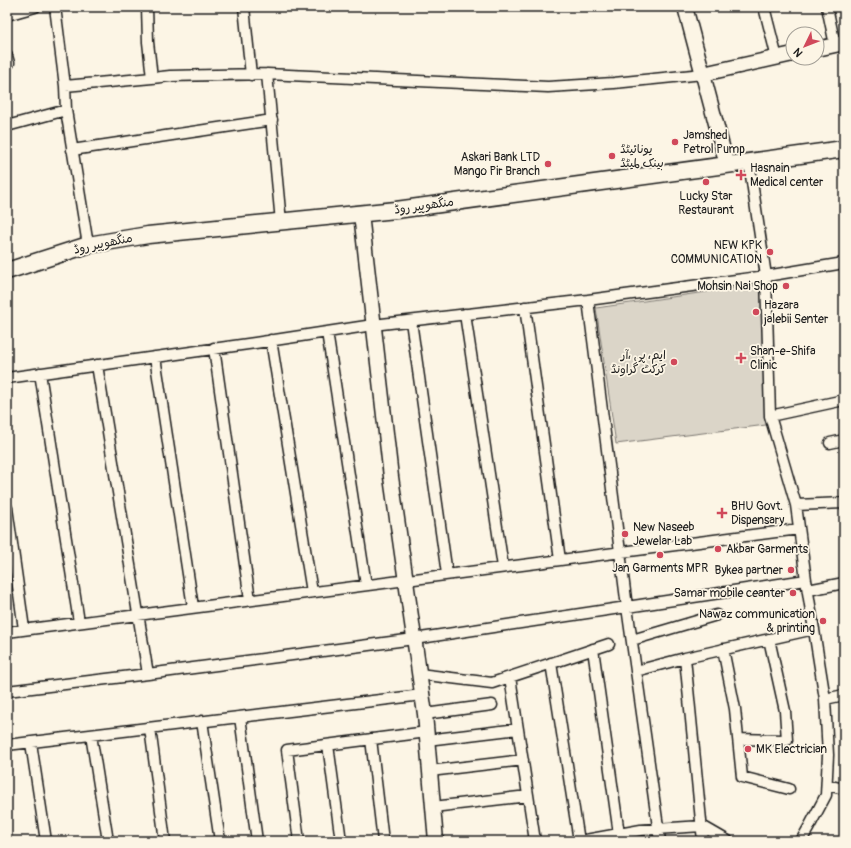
<svg xmlns="http://www.w3.org/2000/svg" width="851" height="848" viewBox="0 0 851 848" font-family="Pangolin,'Playpen Sans Arabic',sans-serif">
<style>
.grass{fill:#dbd5c8;stroke:#7c7872}
.lines{fill:none;stroke-linecap:round;stroke-linejoin:round}
.street-casing{stroke:#1c1c1c;stroke-width:13}
.secondary-casing{stroke:#1c1c1c;stroke-width:17}
.primary-casing{stroke:#1c1c1c;stroke-width:19}
.street{stroke:#fcf5e5;stroke-width:10}
.secondary{stroke:#fcf5e5;stroke-width:14}
.primary{stroke:#fcf5e5;stroke-width:16}
.poi-dot{fill:#d1495b;stroke:#fcf5e5;stroke-width:1.5}
.labels{text-anchor:middle;dominant-baseline:central;stroke-width:3.5;stroke-linejoin:round;paint-order:stroke}
.poi-label{font-size:12px;fill:#1c1c1c;stroke:#fcf5e5;text-anchor:start}
.street-label{font-size:12px;fill:#1c1c1c;stroke:#fcf5e5}
</style>
<rect width="100%" height="100%" fill="#fcf5e5"/>
<filter id="ink" filterUnits="userSpaceOnUse"><feTurbulence type="fractalNoise" baseFrequency=".025" numOctaves="2"/><feDisplacementMap in="SourceGraphic" scale="8" xChannelSelector="R" yChannelSelector="G"/><feConvolveMatrix kernelMatrix="1 2 1 2 8 2 1 2 1" color-interpolation-filters="sRGB"/></filter>
<g filter="url(#ink)">
<!-- grass -->
<path class="grass" d="M761 284 774 424 616 444 596 308Z"/>
<g class="lines">
<defs>
<path id="street" d="M55 7 65 86 66 110 88 245
M147 7 148 42 152 78
M244 7 251 75
M764 7 777 58
M827 7 835 45
M7 15 35 7
M7 56 9 63
M267 74 281 222
M65 86 152 78 170 76 267 74 548 87 614 83 703 74
M7 126 66 110
M72 150 272 120
M749 162 766 276 770 416 796 505 806 580 825 699 828 755 826 795 809 827 801 841
M588 300 627 607 660 841
M525 307 560 560
M465 314 503 567
M411 321 447 574
M327 332 366 585
M271 340 312 592
M214 348 250 600
M155 357 193 607
M97 365 148 674
M40 373 79 622
M7 378 255 343 373 325 588 300 766 276 844 263
M770 416 844 400
M830 443 844 440
M796 505 844 503
M7 508 24 629
M808 590 844 583
M7 632 799 529
M632 640 717 615
M593 649 619 834
M723 649 735 709 742 777 789 789
M685 658 703 841
M551 663 579 841
M636 671 685 658 814 629
M419 674 492 683 609 644
M510 677 535 841
M7 691 148 674 414 639 806 580
M825 699 844 695
M425 714 492 705
M240 717 257 841
M202 721 220 841
M150 728 165 841
M91 735 108 841
M371 739 383 841
M738 739 787 740 785 711 769 639
M427 740 518 729
M31 743 46 841
M7 745 422 695
M328 745 341 841
M430 771 523 760
M827 785 844 789
M433 807 528 796
M299 841 287 750 427 732
M580 841 641 830 702 826 728 841"/>
<path id="secondary" d="M685 7 727 165
M817 49 844 43
M703 74 793 54
M361 214 391 477 425 714 436 841"/>
<path id="primary" d="M7 271 88 245 148 235 396 210 844 149"/>
</defs>
<!-- street casing -->
<use href="#street" class="street-casing"/>
<!-- secondary casing -->
<use href="#secondary" class="secondary-casing"/>
<!-- primary casing -->
<use href="#primary" class="primary-casing"/>
<!-- street -->
<use href="#street" class="street"/>
<!-- secondary -->
<use href="#secondary" class="secondary"/>
<!-- primary -->
<use href="#primary" class="primary"/>
</g>
</g>
<!-- markers -->
<g class="poi-dot">
<circle cx="675" cy="142" r="4"/>
<circle cx="612" cy="156" r="4"/>
<circle cx="548" cy="164" r="4"/>
<path d="M739 169h4v4h4v4h-4v4h-4v-4h-4v-4h4z"/>
<circle cx="706" cy="182" r="4"/>
<circle cx="770" cy="252" r="4"/>
<circle cx="786" cy="286" r="4"/>
<circle cx="756" cy="312" r="4"/>
<path d="M739 352h4v4h4v4h-4v4h-4v-4h-4v-4h4z"/>
<circle cx="674" cy="362" r="4"/>
<path d="M720 507h4v4h4v4h-4v4h-4v-4h-4v-4h4z"/>
<circle cx="625" cy="534" r="4"/>
<circle cx="718" cy="549" r="4"/>
<circle cx="660" cy="555" r="4"/>
<circle cx="791" cy="570" r="4"/>
<circle cx="793" cy="593" r="4"/>
<circle cx="823" cy="621" r="4"/>
<circle cx="748" cy="749" r="4"/>
</g>
<g class="labels">
<!-- poi labels -->
<g class="poi-label">
<text x="683" y="135">Jamshed<tspan x="683" dy="14">Petrol Pump</tspan></text>
<text x="620" y="149">یونائیٹڈ<tspan x="620" dy="14">بینک لمیٹڈ</tspan></text>
<text x="540" y="157" text-anchor="end">Askari Bank LTD<tspan x="540" dy="14">Mango Pir Branch</tspan></text>
<text x="750" y="168">Hasnain<tspan x="750" dy="14">Medical center</tspan></text>
<text x="706" y="196" text-anchor="middle">Lucky Star<tspan x="706" dy="14">Restaurant</tspan></text>
<text x="762" y="245" text-anchor="end">NEW KPK<tspan x="762" dy="14">COMMUNICATION</tspan></text>
<text x="778" y="286" text-anchor="end">Mohsin Nai Shop</text>
<text x="764" y="305">Hazara<tspan x="764" dy="14">jalebii Senter</tspan></text>
<text x="750" y="351">Shan-e-Shifa<tspan x="750" dy="14">Clinic</tspan></text>
<text x="666" y="355" text-anchor="end">ایم، پی ،آر<tspan x="666" dy="14">کرکٹ گراونڈ</tspan></text>
<text x="731" y="506">BHU Govt.<tspan x="731" dy="14">Dispensary</tspan></text>
<text x="633" y="527">New Naseeb<tspan x="633" dy="14">Jewelar Lab</tspan></text>
<text x="726" y="549">Akbar Garments</text>
<text x="660" y="568" text-anchor="middle">Jan Garments MPR</text>
<text x="783" y="570" text-anchor="end">Bykea partner</text>
<text x="785" y="593" text-anchor="end">Samar mobile ceanter</text>
<text x="815" y="614" text-anchor="end">Nawaz communication<tspan x="815" dy="14">&amp; printing</tspan></text>
<text x="756" y="749">MK Electrician</text>
</g>
<!-- street labels -->
<g class="street-label">
<text transform="translate(424 206) rotate(-8)">منگھوپیر روڈ</text>
<text transform="translate(103 244) rotate(-12)">منگھوپیر روڈ</text>
</g>
</g>
<!-- margin -->
<rect width="851" height="848" fill="none" stroke="#fcf5e5" stroke-width="24"/>
<rect x="12" y="12" width="827" height="824" fill="none" stroke="#1c1c1c" stroke-width="1.5" filter="url(#ink)"/>
<!-- north arrow -->
<g transform="translate(805 46) rotate(227)"><circle r="19" fill="#fcf5e5" stroke="#a29e95"/>
<path d="M0-3L7 15L0 10L-7 15Z" fill="#d1495b"/>
<text y="-6" font-size="11" font-weight="bold" text-anchor="middle" fill="#1c1c1c">N</text>
</g>
</svg>
